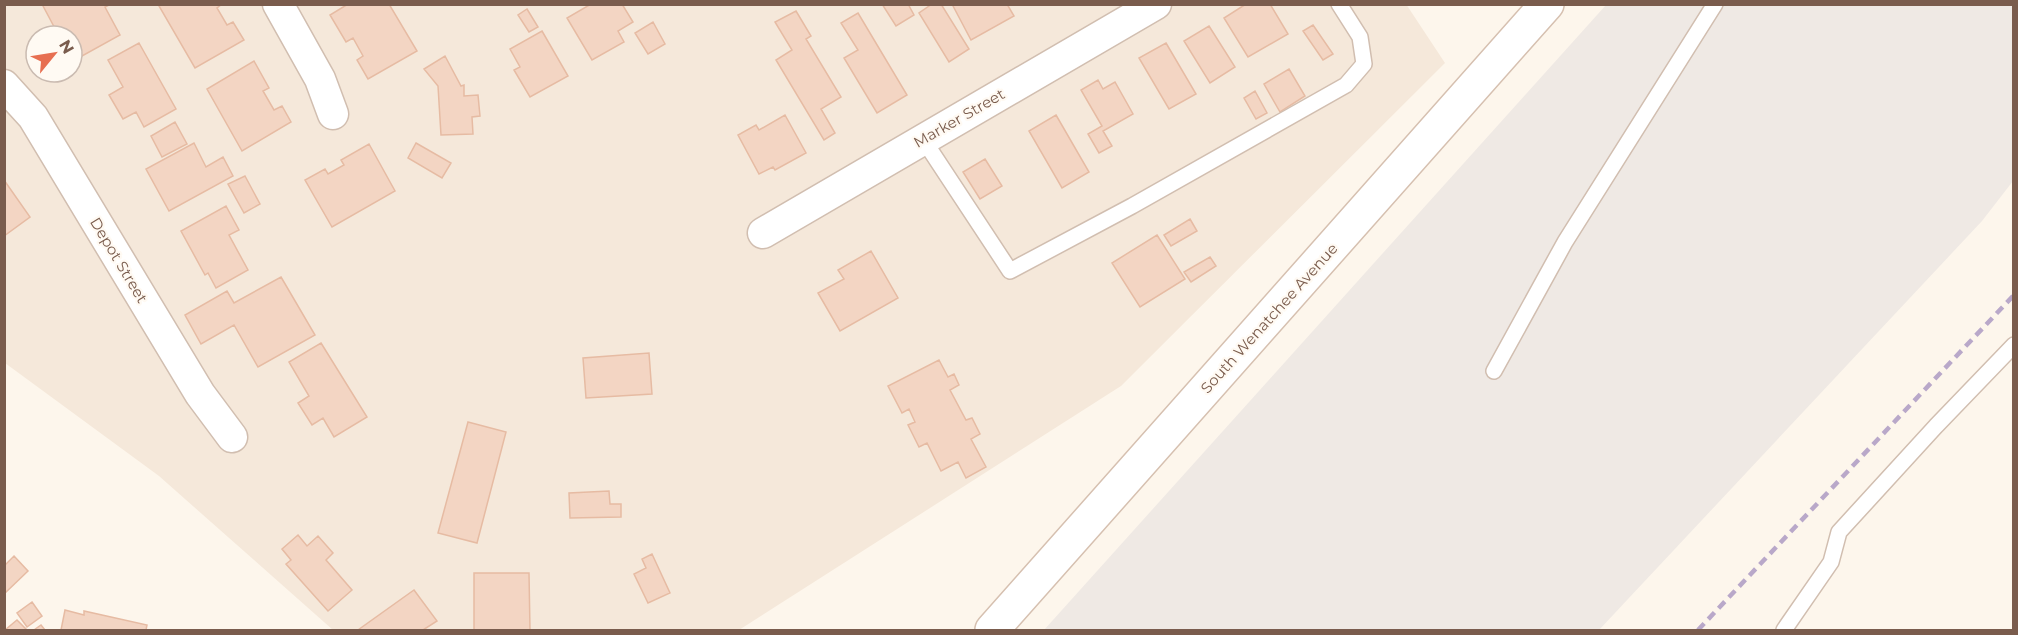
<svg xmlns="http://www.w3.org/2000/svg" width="2018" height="635" viewBox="0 0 2018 635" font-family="Montserrat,sans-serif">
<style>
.residential{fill:#f5e8da;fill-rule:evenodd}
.industrial{fill:#efe9e4}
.building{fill:#f3d5c3;stroke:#e6bba3;stroke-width:1.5}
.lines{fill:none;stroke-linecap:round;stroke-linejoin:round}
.service-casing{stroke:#d1beb0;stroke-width:18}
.minor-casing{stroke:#d1beb0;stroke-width:33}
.secondary-casing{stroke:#d6c0b0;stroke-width:36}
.service{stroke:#fff;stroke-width:15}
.minor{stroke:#fff;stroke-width:30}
.secondary{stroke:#fff;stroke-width:33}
.rail{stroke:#b9a8c9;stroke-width:4.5;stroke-dasharray:9 6;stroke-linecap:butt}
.labels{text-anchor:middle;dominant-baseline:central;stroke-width:4.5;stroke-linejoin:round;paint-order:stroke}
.street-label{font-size:15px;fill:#7a5c4d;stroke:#fffaf3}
</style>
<rect width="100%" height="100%" fill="#fdf6ec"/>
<!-- residential -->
<path class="residential" d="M1406 4 1445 63 1121 386 739 630H333L159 476 5 363V5ZM36 36H72V72H36Z"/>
<!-- industrial -->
<path class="industrial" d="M1606 5H2013V181L1982 221 1599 630H1044Z"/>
<!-- building -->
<path class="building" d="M42 4H111L105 7 120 35 73 61 72 36H59Z
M162 4H222L217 8 227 25 233 22 244 40 195 68 159 6Z
M348 4H389L417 51 368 79 357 60 363 56 353 38 346 42 330 15Z
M591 4H622L633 22 618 31 624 42 592 60 567 18Z
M882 4H908L914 15 896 26Z
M932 4H941L969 49 949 62 919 13Z
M952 4H1007L1014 16 971 40Z
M1246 4H1270L1288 34 1248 57 1224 18Z
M527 9 538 27 529 32 518 15Z
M796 11 811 36 806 39 841 97 821 109 835 133 824 140 776 60 792 50 775 22Z
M858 13 907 95 877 113 844 58 858 50 841 23Z
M653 22 665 44 648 54 635 33Z
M1313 25 1333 54 1323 60 1303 31Z
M1209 26 1235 67 1210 83 1184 41Z
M542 31 568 76 530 97 514 70 520 67 510 49Z
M139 43 176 109 144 127 136 112 123 119 109 95 123 87 108 60Z
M1166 43 1196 94 1169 109 1139 58Z
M445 56 461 86 464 85V96L478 95 480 116 472 117 473 134 441 135 438 86 424 69Z
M254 61 269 88 263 91 274 110 282 106 291 122 242 151 207 89Z
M1289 69 1305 96 1280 112 1264 84Z
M1098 80 1103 89 1115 82 1133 114 1103 131 1112 146 1099 153 1088 134 1102 126 1081 90Z
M1255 91 1267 113 1256 119 1244 98Z
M785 115 806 153 775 170 773 167 759 174 738 135 756 125 759 130Z
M1056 115 1089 172 1062 188 1029 131Z
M175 122 187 144 162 157 151 136Z
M194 143 206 167 223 157 233 176 169 211 146 169Z
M416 143 451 163 442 178 408 158Z
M369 144 395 191 332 227 305 180 325 169 328 174 344 165 341 160Z
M985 159 1002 186 980 199 963 172Z
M245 176 260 204 244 213 228 184Z
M4 180 30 217 4 236Z
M226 206 239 230 229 235 248 270 216 288 208 273 205 275 181 231Z
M1190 219 1197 231 1171 246 1164 235Z
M1157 235 1185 279 1140 307 1112 263Z
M871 251 898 298 840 331 818 293 844 279 838 270Z
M1210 257 1216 266 1191 282 1184 272Z
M281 277 315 335 258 367 234 325 201 344 185 315 227 291 234 303Z
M321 343 367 417 334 437 323 418 312 425 298 403 309 396 289 362Z
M649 353 652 394 586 398 583 358Z
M939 360 948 377 954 374 959 385 950 390 966 420 972 418 980 434 971 439 986 467 966 478 958 462 941 471 927 443 919 447 908 425 915 422 909 409 902 413 888 386Z
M468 422 506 432 477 543 438 533Z
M609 491 610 504H621V517L570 518 569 493Z
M298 535 307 546 318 536 333 553 326 560 352 590 328 611 286 564 291 560 282 549Z
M652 554 670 593 648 603 634 574 646 568 642 559Z
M14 556 28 571 4 594V566Z
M474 573H529L530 630H474Z
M414 590 437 621 423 630H358Z
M32 602 42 616 27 627 17 613Z
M65 610 84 615V611L147 625 146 630H61Z
M17 620 27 630H5Z
M41 625 45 630H34Z"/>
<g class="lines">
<defs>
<path id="service" d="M923 139 1010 271 1132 206 1346 85 1364 64 1360 37 1339 4
M1494 371 1565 242 1715 4
M1784 630 1831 562 1839 532 1936 426 2014 345"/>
<path id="minor" d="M278 4 320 79 333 114
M4 85 33 117 200 394 232 437
M763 233 1156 4"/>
<path id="secondary" d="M992 630 1547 4"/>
</defs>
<!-- service casing -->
<use href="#service" class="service-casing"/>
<!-- minor casing -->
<use href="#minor" class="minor-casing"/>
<!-- secondary casing -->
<use href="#secondary" class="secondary-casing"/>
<!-- service -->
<use href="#service" class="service"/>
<!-- minor -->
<use href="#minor" class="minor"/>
<!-- secondary -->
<use href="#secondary" class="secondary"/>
<!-- rail -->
<path class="rail" d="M1698 630 2014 295"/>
</g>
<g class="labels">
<!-- street labels -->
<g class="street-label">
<text transform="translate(959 118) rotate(-30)">Marker Street</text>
<text transform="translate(119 260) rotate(59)">Depot Street</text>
<text transform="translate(1269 318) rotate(-48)">South Wenatchee Avenue</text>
</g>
</g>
<!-- border -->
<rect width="2018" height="635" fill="none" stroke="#7a5c4d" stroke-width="12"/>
<!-- north arrow -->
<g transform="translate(54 54) rotate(60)"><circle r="28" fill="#fffaf3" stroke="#cabbb1" stroke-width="1.5"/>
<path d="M0-4.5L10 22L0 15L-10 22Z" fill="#e76f51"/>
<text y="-9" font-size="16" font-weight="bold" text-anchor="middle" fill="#7a5c4d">N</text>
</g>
</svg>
